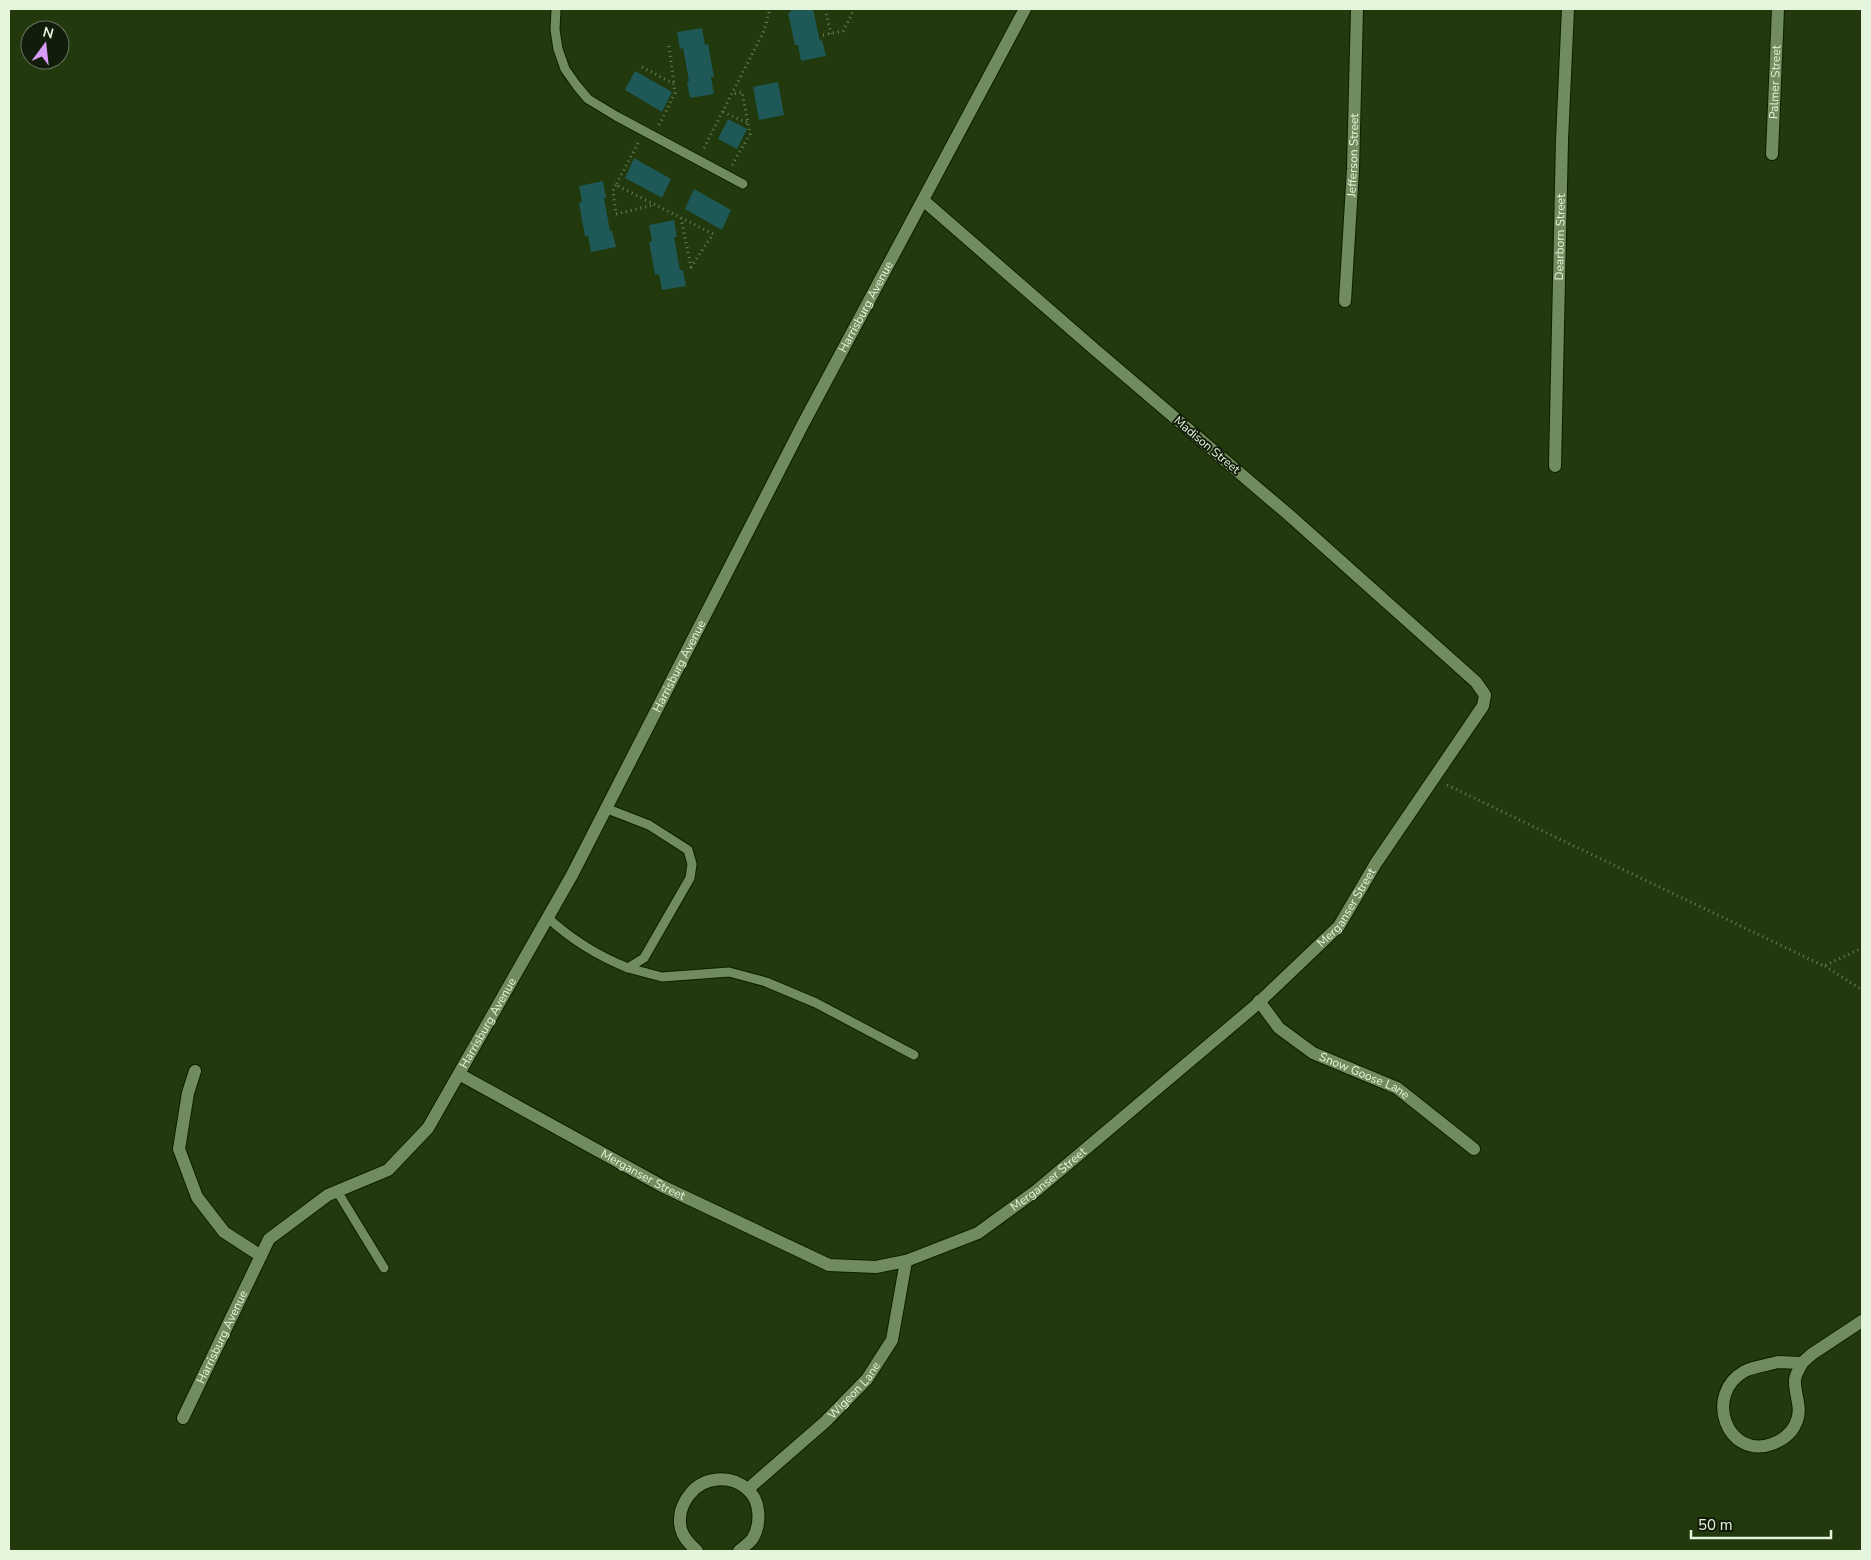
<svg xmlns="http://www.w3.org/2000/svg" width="1871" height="1560" viewBox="0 0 1871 1560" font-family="'Nunito Sans',sans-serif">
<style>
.building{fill:#1e5857}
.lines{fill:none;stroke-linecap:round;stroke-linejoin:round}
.service-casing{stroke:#0d1e00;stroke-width:11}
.minor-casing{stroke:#0d1e00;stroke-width:14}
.path{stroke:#6b805a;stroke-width:3;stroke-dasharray:1 4;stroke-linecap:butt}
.service{stroke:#708c5e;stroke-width:9}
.minor{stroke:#708c5e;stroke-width:12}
.labels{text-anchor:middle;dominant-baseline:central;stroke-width:4;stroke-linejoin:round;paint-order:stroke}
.street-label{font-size:12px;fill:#e5f5db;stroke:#121c0a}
</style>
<rect width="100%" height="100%" fill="#21390c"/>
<!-- building -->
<path class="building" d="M791 9H813L820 41 822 40 826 56 801 61 798 45H795L788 13 791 12Z
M702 28 705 45 708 44 714 77H711L714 94 690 98 687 82 689 81 683 48 680 49 677 32Z
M635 71 672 92 662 112 625 90Z
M778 82 784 115 759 120 753 87Z
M728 119 747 129 737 149 718 139Z
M634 158 671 179 662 198 625 178Z
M603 181 606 198H604L610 231H612L616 247 591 252 588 236H585L579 203 582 202 579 186Z
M694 189 731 210 722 230 685 209Z
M674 220 677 237H674L680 270H683L686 286 662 290 659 274 655 275 652 258 649 242 652 241 649 225Z"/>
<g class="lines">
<defs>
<path id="service" d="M556 9 555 30 558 49 565 69 577 86 588 99 616 116 743 184
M548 918C572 940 598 956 628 968L644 958 690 878 692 864 688 850 649 825 605 808
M628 968 662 977 729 972 766 982 816 1003 914 1055
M337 1191 384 1268"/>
<g id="minor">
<path id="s1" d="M1772 154 1778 9"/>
<path id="s2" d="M1345 301 1353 169 1357 9"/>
<path id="s3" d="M1555 466 1562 140 1568 9"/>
<path id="s4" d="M1259 1001 1279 1028 1313 1053 1397 1088 1474 1149"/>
<path d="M195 1071 188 1093 179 1149 197 1197 224 1232 261 1256"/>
<path id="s5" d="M459 1074 662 1186 829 1265 876 1267 906 1261 978 1233 1037 1190 1255 1006 1339 926 1376 863 1483 706 1485 695 1476 682 1289 515 1093 348 923 200"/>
<path d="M1778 1362 1802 1363C1800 1368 1795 1375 1795 1380 1794 1395 1804 1409 1795 1425 1791 1434 1781 1441 1772 1444 1727 1460 1703 1394 1745 1371 1755 1366 1768 1365 1778 1362Z"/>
<path d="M1802 1363 1812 1354 1862 1321"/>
<path id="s6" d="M183 1418 269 1239 328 1195 388 1170 428 1128 572 875 802 426 1025 9"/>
<path id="s7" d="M748 1489 825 1422 867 1379 892 1340 906 1261"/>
<path d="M697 1551C684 1539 677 1530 681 1511 683 1504 685 1500 690 1494 703 1477 730 1474 747 1489 761 1500 761 1524 753 1538 750 1543 743 1547 739 1551"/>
</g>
</defs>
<!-- service casing -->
<use href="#service" class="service-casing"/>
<!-- minor casing -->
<use href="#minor" class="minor-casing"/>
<!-- path -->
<path class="path" d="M825 9 831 34
M823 35 843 31 854 10
M669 46 674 84
M642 67 674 84 675 93 659 125
M723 112 748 123
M638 143 616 185 713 234 691 267 681 218
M704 148 764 31 770 9
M732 165 750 134 742 92 732 94
M616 185 613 191 616 214 654 205
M1447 785 1824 966 1862 948
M1825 966 1862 990"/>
<!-- service -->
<use href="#service" class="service"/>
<!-- minor -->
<use href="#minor" class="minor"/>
</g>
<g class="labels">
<!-- street labels -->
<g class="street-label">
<text stroke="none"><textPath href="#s1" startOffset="72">Palmer Street</textPath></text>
<text stroke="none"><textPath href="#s2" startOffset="146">Jefferson Street</textPath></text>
<text stroke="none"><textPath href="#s3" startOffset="229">Dearborn Street</textPath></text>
<text stroke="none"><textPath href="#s6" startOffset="1326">Harrisburg Avenue</textPath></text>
<text transform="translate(1207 445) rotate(40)">Madison Street</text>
<text stroke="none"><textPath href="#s6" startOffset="921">Harrisburg Avenue</textPath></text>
<text stroke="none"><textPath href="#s5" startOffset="1065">Merganser Street</textPath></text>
<text stroke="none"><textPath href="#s6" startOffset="516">Harrisburg Avenue</textPath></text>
<text stroke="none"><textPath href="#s4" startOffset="132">Snow Goose Lane</textPath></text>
<text stroke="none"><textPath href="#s5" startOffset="210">Merganser Street</textPath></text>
<text stroke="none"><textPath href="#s5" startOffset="660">Merganser Street</textPath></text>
<text stroke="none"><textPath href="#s6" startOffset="90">Harrisburg Avenue</textPath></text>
<text stroke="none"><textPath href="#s7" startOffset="145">Wigeon Lane</textPath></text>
</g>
</g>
<!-- border -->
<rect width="1871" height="1560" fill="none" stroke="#e5f5db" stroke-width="20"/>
<!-- north arrow -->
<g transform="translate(45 45) rotate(15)"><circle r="24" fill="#121c0a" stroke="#66735e"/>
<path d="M0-4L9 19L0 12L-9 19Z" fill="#d89bf8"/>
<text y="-8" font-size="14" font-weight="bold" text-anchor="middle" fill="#e5f5db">N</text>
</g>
<!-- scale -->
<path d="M1691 1530v8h140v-8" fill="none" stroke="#e5f5db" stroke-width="2.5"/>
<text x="1698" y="1530" font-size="15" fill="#e5f5db" stroke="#121c0a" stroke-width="4" paint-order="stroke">50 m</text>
</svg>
